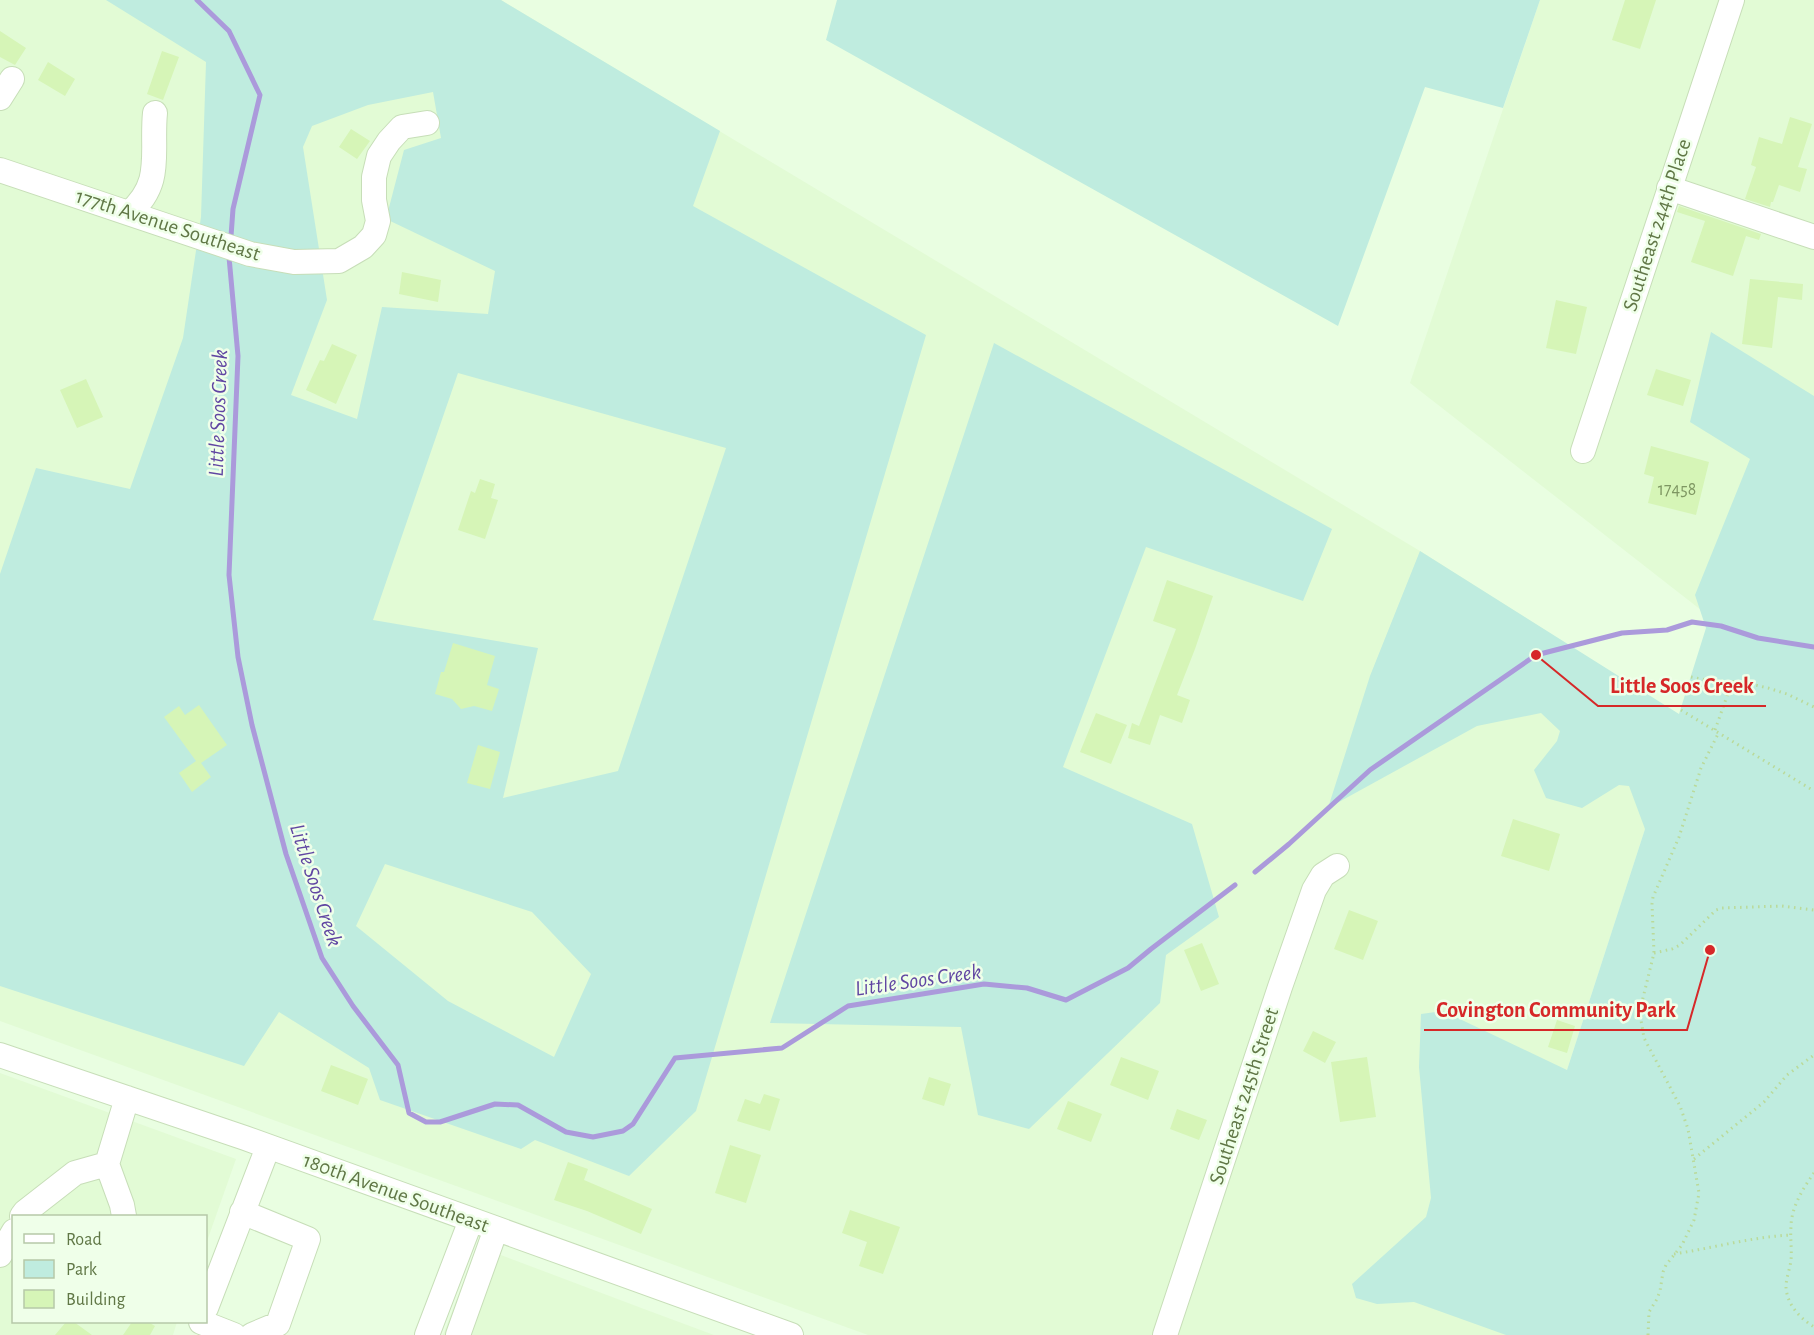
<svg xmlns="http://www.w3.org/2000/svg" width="1814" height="1335" viewBox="0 0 1814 1335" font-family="'Alegreya Sans',sans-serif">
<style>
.residential{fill:#e2fbd5}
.green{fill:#bfecdf;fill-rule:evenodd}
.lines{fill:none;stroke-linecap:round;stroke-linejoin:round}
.stream{stroke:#ab9adb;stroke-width:5}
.building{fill:#d6f5b7}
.minor-casing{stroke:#c7deb8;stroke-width:26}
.path{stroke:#bada9a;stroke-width:3;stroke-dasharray:1.5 4.5;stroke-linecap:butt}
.minor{stroke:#fff;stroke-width:24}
.labels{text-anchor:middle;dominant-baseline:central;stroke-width:5;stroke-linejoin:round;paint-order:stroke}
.number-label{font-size:18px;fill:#7e9662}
.street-label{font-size:21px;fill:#607746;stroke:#efffe9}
.water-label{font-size:22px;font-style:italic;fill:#6046a2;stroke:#efffe9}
.leader{fill:none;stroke:#d62828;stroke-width:2}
.callout-dot{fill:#d62828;stroke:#efffe9;stroke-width:2}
.callout-label{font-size:22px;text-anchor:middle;font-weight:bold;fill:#d62828;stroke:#efffe9;stroke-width:5;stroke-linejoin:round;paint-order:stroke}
</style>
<rect width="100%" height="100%" fill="#e9fee1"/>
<!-- residential -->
<path class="residential" d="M0 0H501L1420 551 1679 715 1645 829 1492 1302 1592 1335H868L0 1021Z
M1540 0H1814V653L1710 617 1410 383Z
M0 1073 236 1159 206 1244V1216H14V1322H177L173 1335H0Z
M477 1246 644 1309 714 1335H443Z"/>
<!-- green -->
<path class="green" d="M106 0H501L720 131 693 206 926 335 696 1111 629 1176 535 1140 521 1149 380 1100 369 1068 279 1012 244 1066 0 986V574L36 468 130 489 183 338 201 217 206 62ZM433 92 441 138 404 150 386 219 495 271 488 314 382 307 357 419 291 395 327 300 303 147 312 126 368 105ZM458 373 726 448 618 771 503 798 538 648 373 620ZM385 864 532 912 591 974 554 1057 448 1001 356 926Z
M837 0H1540L1503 108 1425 87 1338 326 826 40Z
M1711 332 1814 396V1335H1506L1414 1302 1377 1304 1356 1298 1352 1284 1426 1217 1431 1198 1419 1067 1421 1014 1443 1011 1567 1070 1645 829 1629 786 1619 785 1582 808 1546 798 1534 770 1557 741 1560 731 1541 713 1477 726 1328 808 1370 676 1420 551 1679 714 1706 628 1695 595 1750 459 1690 422Z
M994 343 1332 529 1303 601 1146 547 1063 767 1192 824 1219 917 1166 955 1160 1003 1029 1129 978 1115 961 1027 770 1023Z"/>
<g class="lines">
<!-- stream -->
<path class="stream" d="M197 0 229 31 260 95 233 209 231 236
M229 257 238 356 229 575 238 657 252 725 286 854 322 958 353 1006 398 1065 409 1113 426 1122H440L495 1104 518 1105 566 1132 593 1137 623 1131 633 1124 675 1058 782 1048 848 1006 984 984 1027 988 1066 1000 1128 968 1151 949 1235 885
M1255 872 1289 844 1370 770 1536 655 1622 633 1667 630 1692 622 1721 626 1758 638 1814 647"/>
</g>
<!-- building -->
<path class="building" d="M1625 0H1656L1640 49 1612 40Z
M0 31 26 48 15 65 0 57Z
M162 51 179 57 163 100 147 94Z
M48 62 75 79 65 96 38 80Z
M1790 117 1812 124 1798 167 1807 169 1800 192 1779 185 1773 202H1771L1770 207 1745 199 1756 167 1751 165 1759 137 1782 144Z
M351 129 370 141 357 159 339 147Z
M1679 206 1761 234 1759 240 1746 236 1733 276 1691 262 1705 221 1677 212Z
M402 272 441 280 438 302 399 294Z
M1750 279 1803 284 1802 300 1778 297 1772 348 1742 344Z
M1556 300 1587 307 1576 354 1546 348Z
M332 344 357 355 336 404 306 390 320 360 324 361Z
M1656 369 1691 380 1683 406 1647 395Z
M86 379 103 417 77 428 60 390Z
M1651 446 1709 462 1696 515 1648 503 1654 477 1644 474Z
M480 479 495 484 491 498 498 500 485 539 458 530 471 491 475 493Z
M1167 580 1213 596 1195 649 1177 695 1190 700 1182 723 1160 715 1150 745 1128 738 1132 723 1139 726 1176 629 1153 621Z
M453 643 495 656 487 685 499 689 492 711 474 706 461 709 452 699 435 694 441 672H444Z
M199 705 227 745 201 763 211 777 192 792 179 773 196 761 164 717 179 706 185 715Z
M1096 713 1127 725 1111 764 1080 752Z
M478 745 500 752 490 789 467 783Z
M1513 819 1560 834 1549 871 1501 856Z
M1349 910 1378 921 1363 960 1334 949Z
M1202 943 1219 984 1201 991 1184 950Z
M1557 1020 1575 1026 1567 1053 1548 1047Z
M1313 1031 1336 1042 1325 1063 1303 1051Z
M1121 1057 1159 1071 1148 1100 1110 1085Z
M1367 1057 1376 1117 1340 1122 1331 1062Z
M331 1065 368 1079 358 1105 321 1091Z
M929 1077 951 1084 944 1106 922 1099Z
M764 1094 780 1099 770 1131 737 1121 745 1099 760 1104Z
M1068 1101 1102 1114 1091 1142 1057 1129Z
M1177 1109 1207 1120 1199 1140 1170 1129Z
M730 1145 761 1155 746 1203 715 1193Z
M568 1162 588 1169 584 1180 652 1209 641 1234 587 1211 554 1200Z
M850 1210 900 1227 883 1274 859 1266 867 1242 842 1233Z
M66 1322H74L92 1335H55Z
M132 1322H148L155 1326 150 1335H123Z"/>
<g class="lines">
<defs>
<path id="minor" d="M0 98 12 79
M0 170 250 254 294 262 339 261 363 247 374 235 378 221 374 200V177L379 156 389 141 402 127 427 123
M1669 188 1814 237
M129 213C164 183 151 153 155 113
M1583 451 1732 0
M0 1055 245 1138 791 1335
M107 1164 122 1205 124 1216
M242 1212 308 1239 278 1324 252 1335
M22 1216 25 1212 75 1173 107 1164 127 1098
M0 1255 14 1231
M206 1308 268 1147
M201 1322 234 1335
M427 1335 471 1220
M458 1335 496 1229
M1165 1335 1280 987 1314 890 1323 875 1337 866"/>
</defs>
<!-- minor casing -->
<use href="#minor" class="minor-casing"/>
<!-- path -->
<path class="path" d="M1691 677 1712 681 1742 682 1768 688 1787 694 1814 707
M1681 710 1814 791
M1715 730 1732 682
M1654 953 1672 949 1680 945 1716 910 1722 908 1782 906 1814 910
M1694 1159 1764 1102 1787 1075 1814 1055
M1814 1173C1803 1188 1791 1208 1791 1227 1790 1238 1792 1249 1791 1260 1790 1269 1786 1278 1786 1287 1787 1305 1800 1318 1814 1327
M1674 1254C1713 1248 1751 1237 1791 1235
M1648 1335 1649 1312 1657 1299 1660 1291 1663 1272 1666 1265 1682 1245 1694 1220 1699 1193 1688 1129 1680 1106 1644 1038 1641 1020 1642 1002 1654 953 1652 904 1653 897 1679 837 1701 768 1719 732"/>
<!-- minor -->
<use href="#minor" class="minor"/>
</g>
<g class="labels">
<!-- number labels -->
<g class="number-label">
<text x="1677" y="490">17458</text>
</g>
<!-- street labels -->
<g class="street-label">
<text transform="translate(168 225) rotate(18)">177th Avenue Southeast</text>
<text transform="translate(1657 225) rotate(-72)">Southeast 244th Place</text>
<text transform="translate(1244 1096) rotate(-72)">Southeast 245th Street</text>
<text transform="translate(396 1193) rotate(20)">180th Avenue Southeast</text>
</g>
<!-- water labels -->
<g class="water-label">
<text transform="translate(218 413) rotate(-88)">Little Soos Creek</text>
<text transform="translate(316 885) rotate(72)">Little Soos Creek</text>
<text transform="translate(918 980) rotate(-8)">Little Soos Creek</text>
</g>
</g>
<!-- callouts -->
<path class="leader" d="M1536 655L1598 706H1766M1710 950L1687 1030H1424"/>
<g class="callout-dot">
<circle cx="1536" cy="655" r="6"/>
<circle cx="1710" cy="950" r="6"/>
</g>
<g class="callout-label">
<text x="1682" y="693">Little Soos Creek</text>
<text x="1556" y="1017">Covington Community Park</text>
</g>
<!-- legend -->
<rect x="12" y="1215" width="195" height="108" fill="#efffe9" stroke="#b6c9a8" stroke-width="1.5"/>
<rect x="24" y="1234" width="30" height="9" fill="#ffffff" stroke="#b6c9a8" stroke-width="1.5"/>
<text x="66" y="1245" font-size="18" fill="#607746">Road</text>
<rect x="24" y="1260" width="30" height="18" fill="#bfecdf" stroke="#b6c9a8" stroke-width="1.5"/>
<text x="66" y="1275" font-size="18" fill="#607746">Park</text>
<rect x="24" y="1290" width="30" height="18" fill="#d6f5b7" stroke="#b6c9a8" stroke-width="1.5"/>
<text x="66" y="1305" font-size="18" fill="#607746">Building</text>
</svg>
